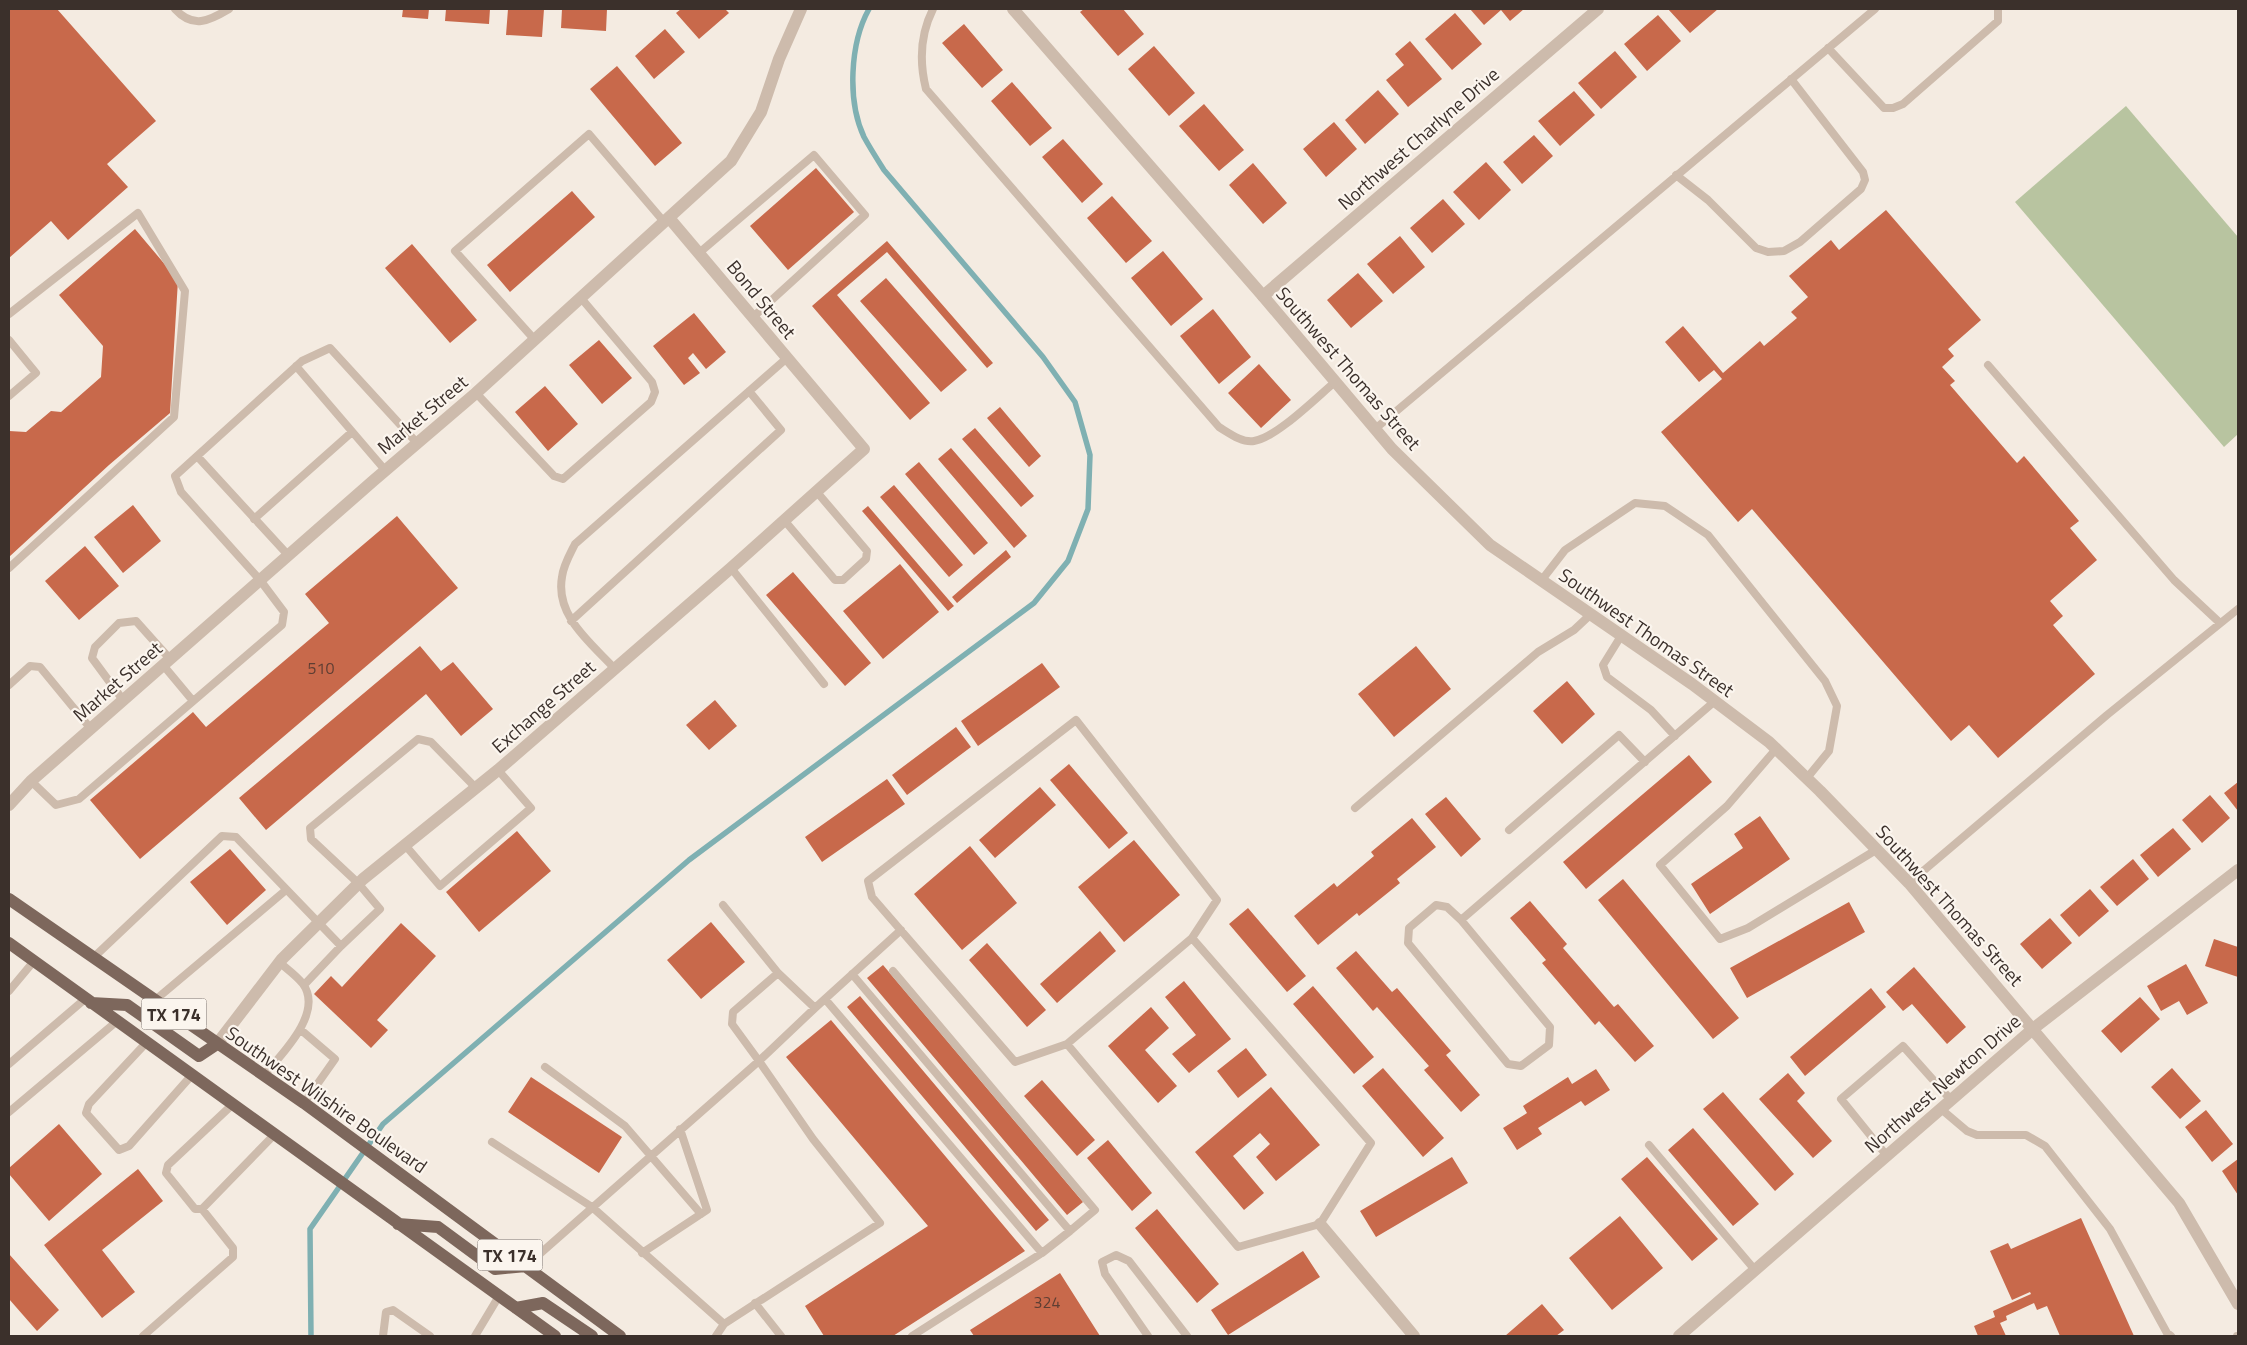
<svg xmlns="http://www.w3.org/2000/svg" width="2247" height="1345" viewBox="0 0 2247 1345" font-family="'Titillium Web',sans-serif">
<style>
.grass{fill:#b8c4a0}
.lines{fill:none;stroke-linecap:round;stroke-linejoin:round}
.stream{stroke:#7fb0b2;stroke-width:5.5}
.building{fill:#c8694b}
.service{stroke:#cdbbac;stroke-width:8}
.minor{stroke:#cdbbac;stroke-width:12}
.tertiary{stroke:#cdbbac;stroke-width:12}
.primary{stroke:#7d675c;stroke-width:12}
.labels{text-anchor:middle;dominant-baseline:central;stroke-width:4.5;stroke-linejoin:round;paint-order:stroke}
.number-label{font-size:16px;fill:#5e3e33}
.shield{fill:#fbf5ee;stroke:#756b66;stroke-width:1}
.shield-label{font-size:18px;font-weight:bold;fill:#3b302b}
.street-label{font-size:19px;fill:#3b302b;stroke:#fbf5ee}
</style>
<rect width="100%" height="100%" fill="#f4ebe1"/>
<!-- grass -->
<path class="grass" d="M2126 106 2238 237V434L2224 447 2015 202Z"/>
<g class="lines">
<!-- stream -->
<path class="stream" d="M311 1336 310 1229 383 1124 689 860 1034 603 1068 561 1088 509 1090 455 1075 402 1043 357 884 170C877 159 870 148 864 137 847 101 850 43 869 9"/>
</g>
<!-- building -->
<path class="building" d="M9 9H57L156 121 107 164 128 187 68 240 51 221 9 258Z
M403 9H429L428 19 402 17Z
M446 9H490L489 24 445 21Z
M508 9H544L542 37 506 35Z
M562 9H607L606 31 561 28Z
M681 9H725L729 13 699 39 676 13Z
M1084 9H1123L1144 34 1118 56 1080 12Z
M1470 9H1524L1510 21 1501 10 1484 25Z
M1668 9H1718L1690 33Z
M1455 13 1482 44 1452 70 1425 39Z
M1658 15 1681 41 1647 71 1624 44Z
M964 24 1003 70 982 88 942 43Z
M665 29 685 52 654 79 635 56Z
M1410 41 1442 79 1408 107 1386 80 1404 65 1395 54Z
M1154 46 1195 93 1169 116 1128 69Z
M1615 51 1637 77 1601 109 1578 83Z
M617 66 682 143 655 166 590 89Z
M1012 82 1052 128 1030 146 991 101Z
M1378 90 1399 114 1365 144 1345 120Z
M1574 91 1595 115 1560 146 1538 121Z
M1204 104 1244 150 1219 171 1179 126Z
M1334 122 1357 149 1326 177 1303 149Z
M1534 135 1553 156 1522 184 1503 162Z
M1063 139 1103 184 1082 203 1042 157Z
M1486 162 1511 190 1479 220 1453 192Z
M1253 163 1287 203 1263 224 1229 185Z
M816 168 854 212 788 270 750 226Z
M572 191 595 217 510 292 487 265Z
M1112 196 1152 241 1126 263 1087 218Z
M1443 199 1465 224 1432 253 1410 228Z
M1886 210 1981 320 1948 349 1954 356 1942 367 1955 381 1950 385 2017 463 2024 456 2079 521 2070 528 2097 560 2050 601 2063 616 2053 625 2095 674 1998 758 1969 725 1951 741 1752 509 1738 522 1661 432 1722 379 1714 370 1699 382 1665 342 1683 326 1723 373 1760 341 1764 346 1797 318 1791 312 1808 297 1789 276 1831 240 1839 250Z
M135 229 178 280 170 413 109 465 9 557V431L26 432 51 411 61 412 101 377 103 346 59 295Z
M1400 236 1425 267 1393 294 1367 264Z
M887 241 993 363 987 368 887 252 837 295 930 403 910 420 812 306Z
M412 244 477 320 450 343 385 268Z
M1163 251 1203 299 1171 326 1131 278Z
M1358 273 1383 301 1351 328 1327 300Z
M886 278 967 370 941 392 860 301Z
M1213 309 1251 357 1219 384 1180 336Z
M694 313 726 352 706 369 693 353 688 358 700 373 684 385 653 346Z
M599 340 632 378 602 404 569 365Z
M1259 364 1291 400 1261 428 1228 393Z
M545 386 578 424 548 451 515 412Z
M1000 407 1041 456 1029 467 987 418Z
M975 428 1034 496 1021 507 962 439Z
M951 448 1027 536 1014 548 938 459Z
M919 462 988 543 974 555 905 474Z
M894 485 963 565 949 577 880 497Z
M133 505 161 541 123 573 94 537Z
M868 506 954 606 948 611 862 511Z
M397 516 458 588 140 859 90 800 193 712 206 727 329 623 305 594Z
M85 546 119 586 79 620 45 581Z
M1006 550 1011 557 957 603 952 597Z
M900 564 939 612 883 659 843 611Z
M793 572 871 663 845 686 766 595Z
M420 646 441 671 453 662 493 709 461 736 426 694 266 830 239 798Z
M1416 646 1451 689 1394 737 1358 694Z
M1042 663 1060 687 978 746 961 721Z
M1567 681 1595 714 1562 744 1533 711Z
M715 700 737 726 709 750 686 725Z
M956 727 971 747 907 795 892 775Z
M1689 755 1712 782 1586 889 1563 862Z
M1069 764 1128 833 1109 849 1050 780Z
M887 779 905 804 822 862 805 837Z
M2238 782V811L2224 793Z
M1040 787 1056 805 995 858 979 840Z
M2210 795 2230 818 2202 843 2182 820Z
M1446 797 1481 839 1461 857 1425 814Z
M1760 816 1790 859 1710 914 1691 884 1743 848 1734 834Z
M1412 818 1436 847 1397 879 1400 883 1359 916 1357 913 1318 945 1294 916 1334 883 1337 887 1374 856 1371 852Z
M2173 828 2191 849 2158 877 2140 855Z
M517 831 551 871 479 932 446 892Z
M1134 840 1180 895 1124 942 1078 887Z
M970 846 1017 903 962 950 914 894Z
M230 849 266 890 227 925 190 882Z
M2133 859 2149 879 2117 906 2100 887Z
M1623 879 1739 1018 1713 1039 1598 900Z
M2090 889 2109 911 2079 937 2060 915Z
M1530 901 1567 944 1563 948 1614 1007 1618 1004 1654 1046 1635 1062 1599 1021 1595 1025 1542 963 1546 960 1510 918Z
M1849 902 1865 932 1747 998 1730 968Z
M1248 908 1306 976 1287 992 1229 924Z
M2050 918 2072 943 2042 969 2020 944Z
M711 922 745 962 701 999 667 960Z
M401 923 436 956 377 1020 388 1030 371 1048 314 994 331 976 342 987Z
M1100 931 1116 951 1057 1003 1040 984Z
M2214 939 2238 947V977L2205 966Z
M987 943 1046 1010 1027 1027 969 960Z
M1356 951 1392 992 1397 988 1451 1051 1446 1055 1480 1095 1461 1112 1424 1070 1429 1066 1377 1007 1373 1011 1336 968Z
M2186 964 2208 1003 2187 1015 2179 1001 2161 1011 2147 986Z
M883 965 1083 1202 1067 1215 867 978Z
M1914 967 1966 1027 1947 1044 1912 1004 1903 1011 1886 992Z
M1184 981 1231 1039 1189 1073 1172 1054 1196 1035 1165 997Z
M1313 986 1374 1057 1354 1074 1293 1004Z
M1871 988 1886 1007 1805 1076 1790 1057Z
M860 996 1049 1220 1036 1231 847 1007Z
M2140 997 2160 1019 2121 1053 2101 1031Z
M1151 1007 1169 1028 1145 1050 1177 1086 1158 1103 1108 1046Z
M831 1020 1025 1251 893 1336H824L805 1306 928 1226 786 1057Z
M1246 1048 1267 1075 1238 1098 1217 1071Z
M1383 1068 1444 1138 1423 1157 1362 1086Z
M2172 1068 2201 1101 2180 1119 2151 1087Z
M1596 1069 1610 1090 1585 1106 1581 1101 1538 1128 1542 1134 1517 1150 1503 1128 1527 1113 1523 1106 1568 1077 1572 1084Z
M1788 1073 1805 1093 1797 1101 1832 1141 1813 1158 1759 1099Z
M531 1077 622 1137 599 1173 508 1112Z
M1042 1080 1095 1140 1077 1156 1024 1096Z
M1271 1087 1320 1145 1276 1181 1256 1157 1270 1144 1260 1133 1233 1156 1264 1193 1244 1210 1195 1152Z
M1723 1092 1794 1174 1775 1191 1703 1109Z
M2206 1110 2233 1144 2212 1162 2185 1127Z
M59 1124 102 1174 49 1221 9 1174V1168Z
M1693 1128 1759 1204 1733 1226 1668 1150Z
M1108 1140 1152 1193 1132 1211 1087 1158Z
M1452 1157 1468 1183 1376 1237 1360 1211Z
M1647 1157 1718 1239 1692 1261 1621 1179Z
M2238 1159V1195L2222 1171Z
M138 1169 163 1201 102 1250 135 1292 102 1318 44 1245Z
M1157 1209 1219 1284 1197 1303 1135 1228Z
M1620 1216 1663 1268 1612 1310 1569 1258Z
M2081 1218 2134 1336H2060L2047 1306 2037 1310 2034 1303 2006 1316 2007 1320 2000 1323 2006 1336H1978L1974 1326 1995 1317 1993 1311 2031 1294 2030 1292 2012 1300 1990 1251 2008 1243 2011 1249Z
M1303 1251 1320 1277 1228 1335 1211 1310Z
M9 1254 59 1310 37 1331 9 1299Z
M1060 1273 1100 1336H974L970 1330Z
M1542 1304 1564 1330 1556 1336H1505Z"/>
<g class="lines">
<!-- service -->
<path class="service" d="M175 9C193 29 209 21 229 9
M933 9C920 35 919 61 926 89L1219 427C1229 433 1242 443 1254 441 1276 438 1317 397 1335 382
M1828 48 1884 108H1893L1903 104 1998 21V9
M1676 175 1708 200 1756 248 1768 252 1784 251 1800 242 1861 189 1865 180 1863 172 1791 79
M699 253 814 155 865 215 752 318
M9 314 138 213 185 291 174 417 9 568
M534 339 455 251 589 134 665 223
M9 340 36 373 9 396
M1988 365 2174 580 2220 623
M296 366 385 470
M476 393 554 476 563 479 651 402 655 392 652 382 581 298
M1375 429 1875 9
M197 456 288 555
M254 519 352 432
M784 520 835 580H843L866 559 867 551 816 491
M731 568 824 684
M1541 581 1565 550 1635 503 1665 506 1708 535 1825 681 1837 706 1829 751 1807 778
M571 621 781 430 749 391
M1621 636 1603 665 1607 677 1651 710 1675 736
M163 665 193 701
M614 668C591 643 555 616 562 577 563 566 570 554 575 544L787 358
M9 685 30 666 40 667 91 729
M123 700 92 658 95 647 119 623 136 621 170 659
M1076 720 1217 900 1192 938 1371 1143 1320 1224 1238 1247 1067 1044 1015 1062 872 897 868 881Z
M1776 749 1727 806 1660 865 1720 939 1748 928 1876 850
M31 781 56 805 79 799 282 625 284 612 260 580 181 492 175 476 302 361 330 348 417 443
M1355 808 1538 652 1574 630 1590 615
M1509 830 1619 735 1645 762
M405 845 440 886 531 808 498 770
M1909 883 2107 715 2238 609
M723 905 778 973 815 1008 901 930
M1461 920 1550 1027 1549 1045 1521 1066 1508 1064 1408 943 1409 928 1436 905 1447 907 1461 920 1715 701
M93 958 222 836 236 837 341 946 380 909 358 883 311 839 310 828 418 739 431 742 476 788
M893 971 1095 1210 1070 1231
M778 973 733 1012 732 1024 759 1061 815 1008
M304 985 341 946
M9 991 34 961
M825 999 1042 1253 1070 1231 852 974
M154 1001 286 890
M301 1030 335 1059 304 1103
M146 1043 89 1104 86 1113 119 1150 129 1146 191 1076
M1067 1044 1192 938
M9 1064 85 999
M545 1067 625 1126 701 1214
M264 1075C281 1055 324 1013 303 984 297 976 287 969 279 962
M232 1105 168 1165 166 1173 195 1209H202L274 1135
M1941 1109 1967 1131 1977 1135H2026L2045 1146 2110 1229 2167 1333 2171 1336
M9 1112 116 1022
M492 1142 592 1207 724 1324
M1649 1145 1755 1270
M1887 1156 1841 1099 1903 1046 1951 1100
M642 1253 707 1210 680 1129
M526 1266 759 1061 813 1139 880 1223 724 1324 716 1336
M755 1303 781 1336
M143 1336 233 1257V1248L202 1209
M383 1336 386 1312 393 1310 430 1336
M475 1336 499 1296
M912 1336 1042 1253
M1148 1336 1105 1274 1102 1262 1116 1255 1129 1261 1187 1336
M2237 1336H2238"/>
<!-- minor -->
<path class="minor" d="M1263 296 1598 9
M9 805 31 781 373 481 476 393 731 161 761 112 779 59 801 9
M217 1044 282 959 363 879 498 770 731 568 864 449 670 219
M1320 1224 1414 1336
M1679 1336 2034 1028 2238 870"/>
<!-- tertiary -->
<path class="tertiary" d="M1013 9 1263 296 1392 449 1490 545 1692 684 1769 742 1820 791 1909 883 2179 1203 2238 1304"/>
<!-- primary -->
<path class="primary" d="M9 899 304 1103 620 1336
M9 943 555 1336
M91 1003 127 1005 199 1056 217 1044
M398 1224 438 1227 495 1269 526 1266
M516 1308 543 1303 592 1336"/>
</g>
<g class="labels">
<!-- number labels -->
<g class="number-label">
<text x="321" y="668">510</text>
<text x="1047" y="1302">324</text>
</g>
<!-- shield labels -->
<g class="shield">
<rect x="141.5" y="998.5" width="65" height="31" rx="4"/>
<rect x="477.5" y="1239.5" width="65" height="31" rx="4"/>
</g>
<g class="shield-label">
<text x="174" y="1014">TX 174</text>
<text x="510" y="1255">TX 174</text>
</g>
<!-- street labels -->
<g class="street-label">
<text transform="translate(1418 138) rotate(-41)">Northwest Charlyne Drive</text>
<text transform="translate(762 299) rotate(50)">Bond Street</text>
<text transform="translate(1349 368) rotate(49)">Southwest Thomas Street</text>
<text transform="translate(422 414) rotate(-40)">Market Street</text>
<text transform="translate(1647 632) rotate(35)">Southwest Thomas Street</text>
<text transform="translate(117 681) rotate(-41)">Market Street</text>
<text transform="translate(543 706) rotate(-41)">Exchange Street</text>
<text transform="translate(1950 905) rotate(48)">Southwest Thomas Street</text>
<text transform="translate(1942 1083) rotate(-41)">Northwest Newton Drive</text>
<text transform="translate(327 1099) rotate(35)">Southwest Wilshire Boulevard</text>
</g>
</g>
<!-- border -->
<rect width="2247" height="1345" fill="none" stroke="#3b302b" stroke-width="20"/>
</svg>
